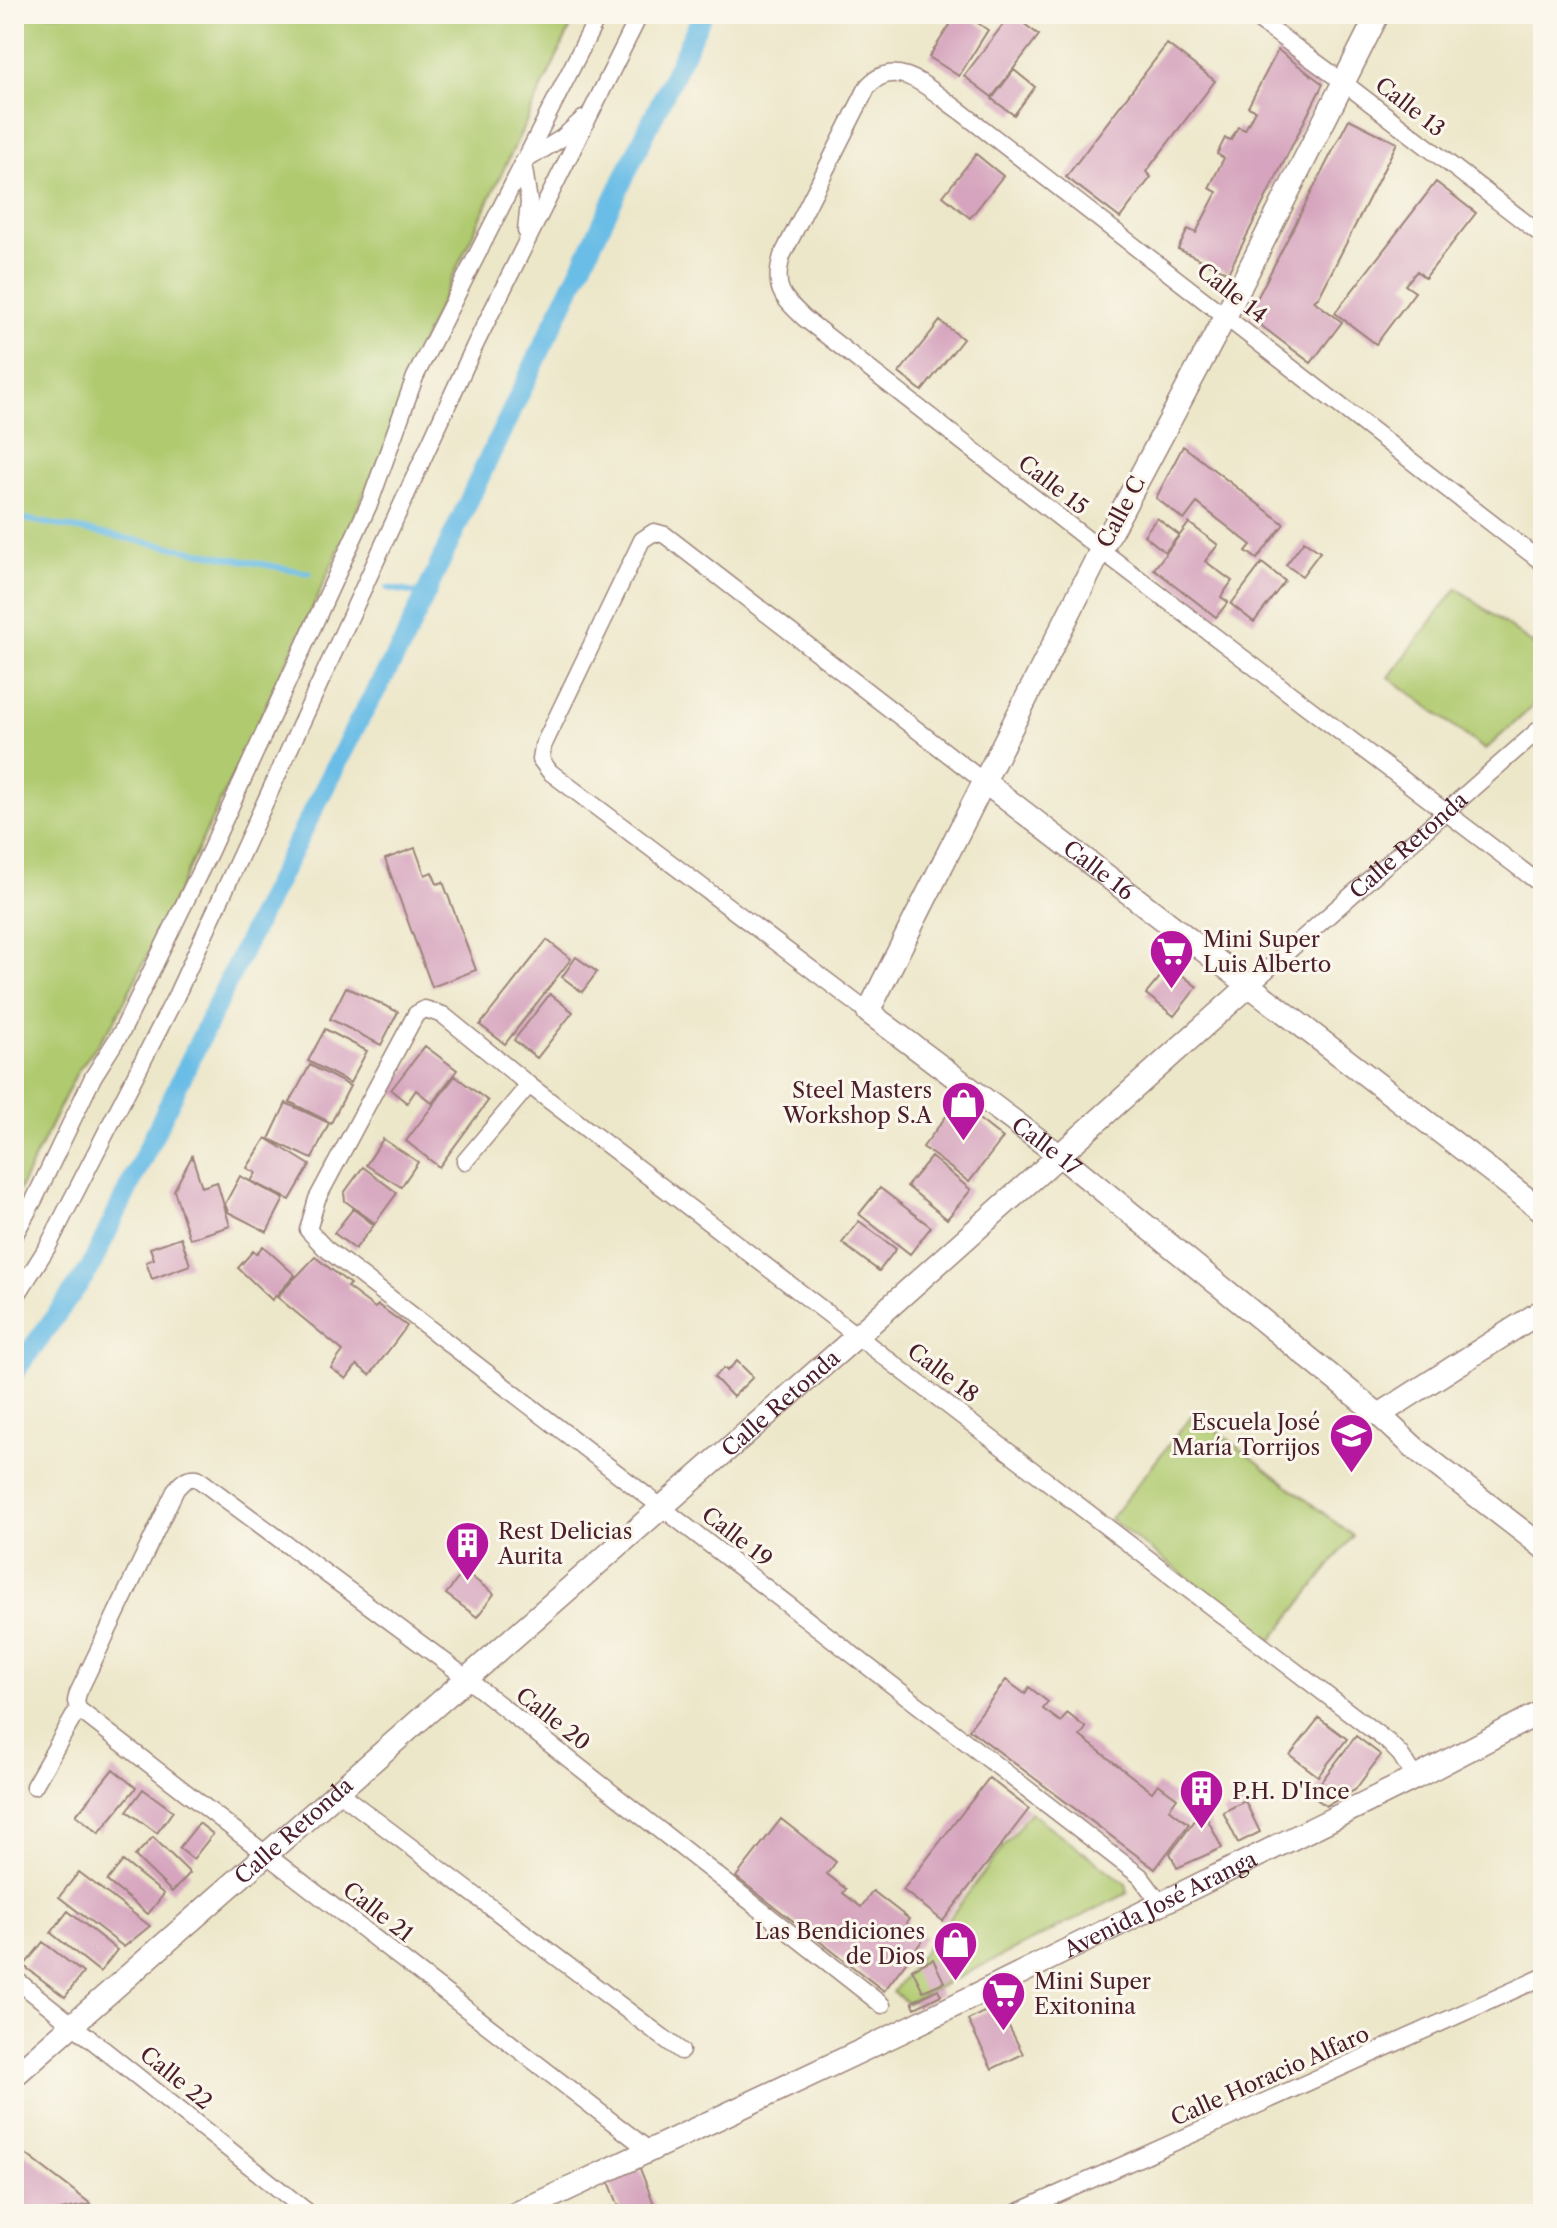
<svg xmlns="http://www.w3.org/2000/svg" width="1557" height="2228" viewBox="0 0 1557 2228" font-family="'Libre Caslon Text',serif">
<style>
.green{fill:#b0ca6f;stroke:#7d744d;stroke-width:2}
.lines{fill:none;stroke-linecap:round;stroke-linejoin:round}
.stream{stroke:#6bbde6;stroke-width:6}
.canal{stroke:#6bbde6;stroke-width:20}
.building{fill:#d6a4be}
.minor-casing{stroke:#9c837a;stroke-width:19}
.tertiary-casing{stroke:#9c837a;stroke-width:25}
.minor{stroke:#fff;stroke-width:16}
.tertiary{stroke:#fff;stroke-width:22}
.labels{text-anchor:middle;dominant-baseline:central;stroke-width:6;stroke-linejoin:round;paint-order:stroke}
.street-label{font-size:22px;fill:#4a1f2b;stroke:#fbf7ec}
.poi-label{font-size:22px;fill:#4a1f2b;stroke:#fbf7ec;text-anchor:start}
</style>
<rect width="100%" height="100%" fill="#fbf7ec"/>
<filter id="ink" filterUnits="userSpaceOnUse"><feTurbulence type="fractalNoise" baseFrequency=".0125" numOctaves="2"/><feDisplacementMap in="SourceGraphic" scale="16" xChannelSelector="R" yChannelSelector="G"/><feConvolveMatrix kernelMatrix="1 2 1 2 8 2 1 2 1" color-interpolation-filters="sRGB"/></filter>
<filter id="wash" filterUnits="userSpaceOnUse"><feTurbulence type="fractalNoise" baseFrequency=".006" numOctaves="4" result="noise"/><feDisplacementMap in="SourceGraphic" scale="32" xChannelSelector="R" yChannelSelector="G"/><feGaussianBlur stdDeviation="1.8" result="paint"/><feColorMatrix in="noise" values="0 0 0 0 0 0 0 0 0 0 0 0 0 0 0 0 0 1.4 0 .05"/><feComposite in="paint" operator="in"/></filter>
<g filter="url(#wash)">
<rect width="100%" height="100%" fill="#ede7ca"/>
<!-- green -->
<path class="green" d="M14 14H577L423 340 392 431 316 600 149 952 114 1022 77 1072 14 1200Z
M1457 588 1543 652V697L1485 750 1389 677Z
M1194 1413 1353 1536 1271 1641 1110 1519Z
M1030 1812 1126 1884 1128 1893 907 2003 893 1992Z"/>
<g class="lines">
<!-- stream -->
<path class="stream" d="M14 517 309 573
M388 588 426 595"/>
<!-- canal -->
<path class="canal" d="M14 1373 89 1270 260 915 358 722 402 645 484 468 703 14"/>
</g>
<g id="blocks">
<!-- building -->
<path class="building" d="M957 14H964L988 30 959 76 929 57Z
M1011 14 1039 35 992 97 964 76Z
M1167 44 1215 81 1146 172 1151 177 1120 218 1066 177Z
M1278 50 1323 84 1228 273 1178 249 1188 229 1196 233 1206 213 1217 192 1209 188 1224 158 1217 154 1225 138 1231 140 1238 127 1245 130 1255 110 1248 107Z
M1014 70 1035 87 1014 115 992 99Z
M1349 119 1397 143 1319 297 1314 301 1342 322 1311 363 1248 316Z
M976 154 1003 176 970 218 943 196Z
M1436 182 1476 213 1425 278 1417 271 1405 285 1415 292 1376 344 1335 313Z
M940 321 963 339 922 391 899 373Z
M1183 446 1284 524 1257 559 1246 551 1251 545 1197 503 1184 520 1156 498Z
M1157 518 1179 535 1165 552 1144 535Z
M1189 523 1218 545 1205 561 1232 581 1221 597 1228 602 1216 617 1154 569Z
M1304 541 1320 552 1302 576 1286 565Z
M1262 563 1285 581 1254 622 1231 604Z
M415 848 425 875 432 872 437 884 443 882 476 970 432 987 385 859Z
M547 940 571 959 505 1044 480 1025Z
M576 957 597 972 582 992 562 977Z
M1170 965 1197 987 1174 1016 1146 994Z
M346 987 398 1012 381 1045 330 1019Z
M550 994 573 1012 537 1058 514 1040Z
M325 1029 367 1051 350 1083 308 1061Z
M425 1046 457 1070 432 1103 416 1090 407 1103 391 1090Z
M310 1065 350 1086 331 1123 290 1102Z
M455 1076 488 1101 439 1167 406 1141Z
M957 1102 1003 1138 969 1182 923 1147Z
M286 1103 329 1123 312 1159 269 1139Z
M266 1138 310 1165 290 1200 251 1181 256 1173 247 1168Z
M383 1139 418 1162 401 1187 366 1165Z
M192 1156 202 1187 217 1182 230 1226 190 1239 174 1190Z
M931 1157 971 1190 947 1219 907 1186Z
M363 1167 397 1193 375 1223 345 1201 344 1193Z
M240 1176 284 1199 267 1232 228 1212 225 1204Z
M880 1188 931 1227 910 1254 859 1214Z
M353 1209 374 1225 355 1249 334 1233Z
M859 1221 896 1249 879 1271 842 1243Z
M181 1237 190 1265 152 1279 146 1262 154 1259 150 1248Z
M263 1246 295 1275 272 1300 238 1268 253 1251 256 1254Z
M315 1257 350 1284 347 1287 375 1308 378 1305 407 1326 370 1375 357 1365 346 1379 331 1368 343 1351 277 1297Z
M737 1361 753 1377 733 1397 714 1377 724 1368 727 1371Z
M464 1571 494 1594 477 1617 446 1594Z
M1006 1680 1025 1694 1029 1687 1048 1702 1043 1709 1061 1722 1067 1713 1086 1728 1080 1736 1152 1792 1158 1784 1177 1798 1169 1809 1189 1824 1155 1869 969 1729Z
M1319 1718 1347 1739 1318 1776 1290 1755Z
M1356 1736 1381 1755 1355 1790 1326 1806 1311 1795Z
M113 1769 136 1788 99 1833 76 1815Z
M989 1778 1029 1809 943 1921 903 1890Z
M143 1789 173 1811 157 1833 127 1811Z
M1245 1801 1260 1832 1238 1843 1223 1812Z
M1203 1810 1222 1848 1177 1868 1170 1853Z
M781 1819 836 1862 827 1874 846 1889 843 1893 861 1907 873 1891 909 1919 906 1923 925 1937 884 1991 736 1877Z
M199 1823 213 1834 193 1859 179 1848Z
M153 1837 190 1873 172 1892 135 1856Z
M123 1861 164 1894 148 1914 107 1881Z
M79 1872 150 1926 124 1947 59 1897Z
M68 1911 117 1950 100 1972 51 1933Z
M43 1942 83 1973 65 1997 24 1966Z
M933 1959 944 1982 923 1991 912 1969Z
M938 1989 941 1995 915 2008 912 2002Z
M998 2005 1023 2054 992 2069 968 2020Z
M14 2145 91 2204 41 2214H22L14 2203Z
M639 2166 658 2214H622L608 2179Z"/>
</g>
</g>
<g filter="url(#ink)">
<use href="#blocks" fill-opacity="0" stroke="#9c837a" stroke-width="2"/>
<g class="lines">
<defs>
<g id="minor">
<path d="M1250 14 1343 82 1543 236"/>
<path d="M523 162 562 138 583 119"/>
<path d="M523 162 529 202 526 231"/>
<path d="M1543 563 960 111C932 92 898 54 868 86L782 256C773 288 781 296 804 318L1101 550 1543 886"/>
<path id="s1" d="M1251 984 1543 726"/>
<path d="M868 1012 550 772 541 760 543 746 642 540 654 532 665 535 983 781"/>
<path d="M465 1161 529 1085"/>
<path d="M14 1236 35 1198 93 1077 122 1031 210 851 370 502 415 377 599 14"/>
<path d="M14 1300 48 1246 176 996 476 343 640 14"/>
<path d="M78 1709 650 2151"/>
<path d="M34 1786 78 1709 76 1701 78 1693 176 1489C183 1481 187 1477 197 1478L448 1664 882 2005"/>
<path d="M337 1791 681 2051"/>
<path d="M1160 1903 1140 1876 325 1248 308 1230 317 1199 416 1014 425 1009 443 1015 529 1085 1388 1742 1400 1754 1415 1778"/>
<path d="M14 1978 310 2214"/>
<path d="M1014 2214 1543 1977"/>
</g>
<g id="tertiary">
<path id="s2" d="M1378 14 1226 315 1101 550 868 1012 1059 1155 1379 1415 1416 1449 1543 1547"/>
<path id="s3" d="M983 781 1543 1211"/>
<path d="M1379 1415 1543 1310"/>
<path id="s4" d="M14 2076 858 1335 1251 984"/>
<path id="s5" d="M515 2214 899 2033 1415 1778 1543 1711"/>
</g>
</defs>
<!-- minor casing -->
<use href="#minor" class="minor-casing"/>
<!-- tertiary casing -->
<use href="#tertiary" class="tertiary-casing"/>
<!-- minor -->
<use href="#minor" class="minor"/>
<!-- tertiary -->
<use href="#tertiary" class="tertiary"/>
</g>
</g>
<!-- icons -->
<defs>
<symbol id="supermarket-pin" viewBox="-11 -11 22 30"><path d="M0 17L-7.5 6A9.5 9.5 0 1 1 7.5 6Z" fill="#b5179e" stroke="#fbf7ec"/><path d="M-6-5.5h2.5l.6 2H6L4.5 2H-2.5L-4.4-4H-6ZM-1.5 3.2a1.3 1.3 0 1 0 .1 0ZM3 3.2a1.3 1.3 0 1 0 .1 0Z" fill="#fff"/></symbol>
<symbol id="shop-pin" viewBox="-11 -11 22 30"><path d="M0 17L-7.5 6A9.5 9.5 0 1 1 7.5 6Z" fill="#b5179e" stroke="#fbf7ec"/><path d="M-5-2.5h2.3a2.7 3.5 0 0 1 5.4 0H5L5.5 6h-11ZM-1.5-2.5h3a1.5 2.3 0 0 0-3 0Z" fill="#fff"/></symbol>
<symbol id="school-pin" viewBox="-11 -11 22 30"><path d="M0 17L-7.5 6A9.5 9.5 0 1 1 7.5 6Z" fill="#b5179e" stroke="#fbf7ec"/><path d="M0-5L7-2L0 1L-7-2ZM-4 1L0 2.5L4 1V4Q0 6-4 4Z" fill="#fff"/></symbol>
<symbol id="building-pin" viewBox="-11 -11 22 30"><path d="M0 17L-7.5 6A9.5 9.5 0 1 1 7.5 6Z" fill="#b5179e" stroke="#fbf7ec"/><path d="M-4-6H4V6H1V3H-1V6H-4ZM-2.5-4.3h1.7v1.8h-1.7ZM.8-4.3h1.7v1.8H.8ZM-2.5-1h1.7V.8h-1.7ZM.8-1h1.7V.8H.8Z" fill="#fff"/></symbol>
</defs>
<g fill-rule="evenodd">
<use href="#supermarket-pin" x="1146" y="926" width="51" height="69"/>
<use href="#shop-pin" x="938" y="1078" width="51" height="69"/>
<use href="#school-pin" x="1326" y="1410" width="51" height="69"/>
<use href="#building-pin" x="442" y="1518" width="51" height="69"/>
<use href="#building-pin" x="1176" y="1766" width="51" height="69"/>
<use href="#shop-pin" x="930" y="1918" width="51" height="69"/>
<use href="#supermarket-pin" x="978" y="1968" width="51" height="69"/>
</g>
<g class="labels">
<!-- street labels -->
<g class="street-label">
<text transform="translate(1410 107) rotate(38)">Calle 13</text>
<text transform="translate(1232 293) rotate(38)">Calle 14</text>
<text transform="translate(1053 485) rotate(38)">Calle 15</text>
<text transform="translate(1121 512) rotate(-62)">Calle C</text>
<text stroke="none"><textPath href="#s1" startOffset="210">Calle Retonda</textPath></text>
<text stroke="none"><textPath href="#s3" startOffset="146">Calle 16</textPath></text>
<text stroke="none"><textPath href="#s2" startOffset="1344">Calle 17</textPath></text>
<text transform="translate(943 1373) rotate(37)">Calle 18</text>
<text stroke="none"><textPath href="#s4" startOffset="1020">Calle Retonda</textPath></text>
<text transform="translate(737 1537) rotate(38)">Calle 19</text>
<text transform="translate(553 1719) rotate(38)">Calle 20</text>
<text stroke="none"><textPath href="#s4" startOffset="372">Calle Retonda</textPath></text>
<text stroke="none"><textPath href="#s5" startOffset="716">Avenida José Aranga</textPath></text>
<text transform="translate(378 1912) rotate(38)">Calle 21</text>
<text transform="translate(1270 2076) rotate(-24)">Calle Horacio Alfaro</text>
<text transform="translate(176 2078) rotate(39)">Calle 22</text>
</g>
<!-- poi labels -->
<g class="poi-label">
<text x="1203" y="939">Mini Super<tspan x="1203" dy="25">Luis Alberto</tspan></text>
<text x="932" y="1090" text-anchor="end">Steel Masters<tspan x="932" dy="25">Workshop S.A</tspan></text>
<text x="1320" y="1422" text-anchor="end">Escuela José<tspan x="1320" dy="25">María Torrijos</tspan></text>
<text x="498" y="1531">Rest Delicias<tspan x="498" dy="25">Aurita</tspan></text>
<text x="1232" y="1791">P.H. D'Ince</text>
<text x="925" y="1931" text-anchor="end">Las Bendiciones<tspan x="925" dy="25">de Dios</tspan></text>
<text x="1034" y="1981">Mini Super<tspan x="1034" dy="25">Exitonina</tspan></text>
</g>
</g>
<!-- margin -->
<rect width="1557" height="2228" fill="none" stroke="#fbf7ec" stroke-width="48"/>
</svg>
